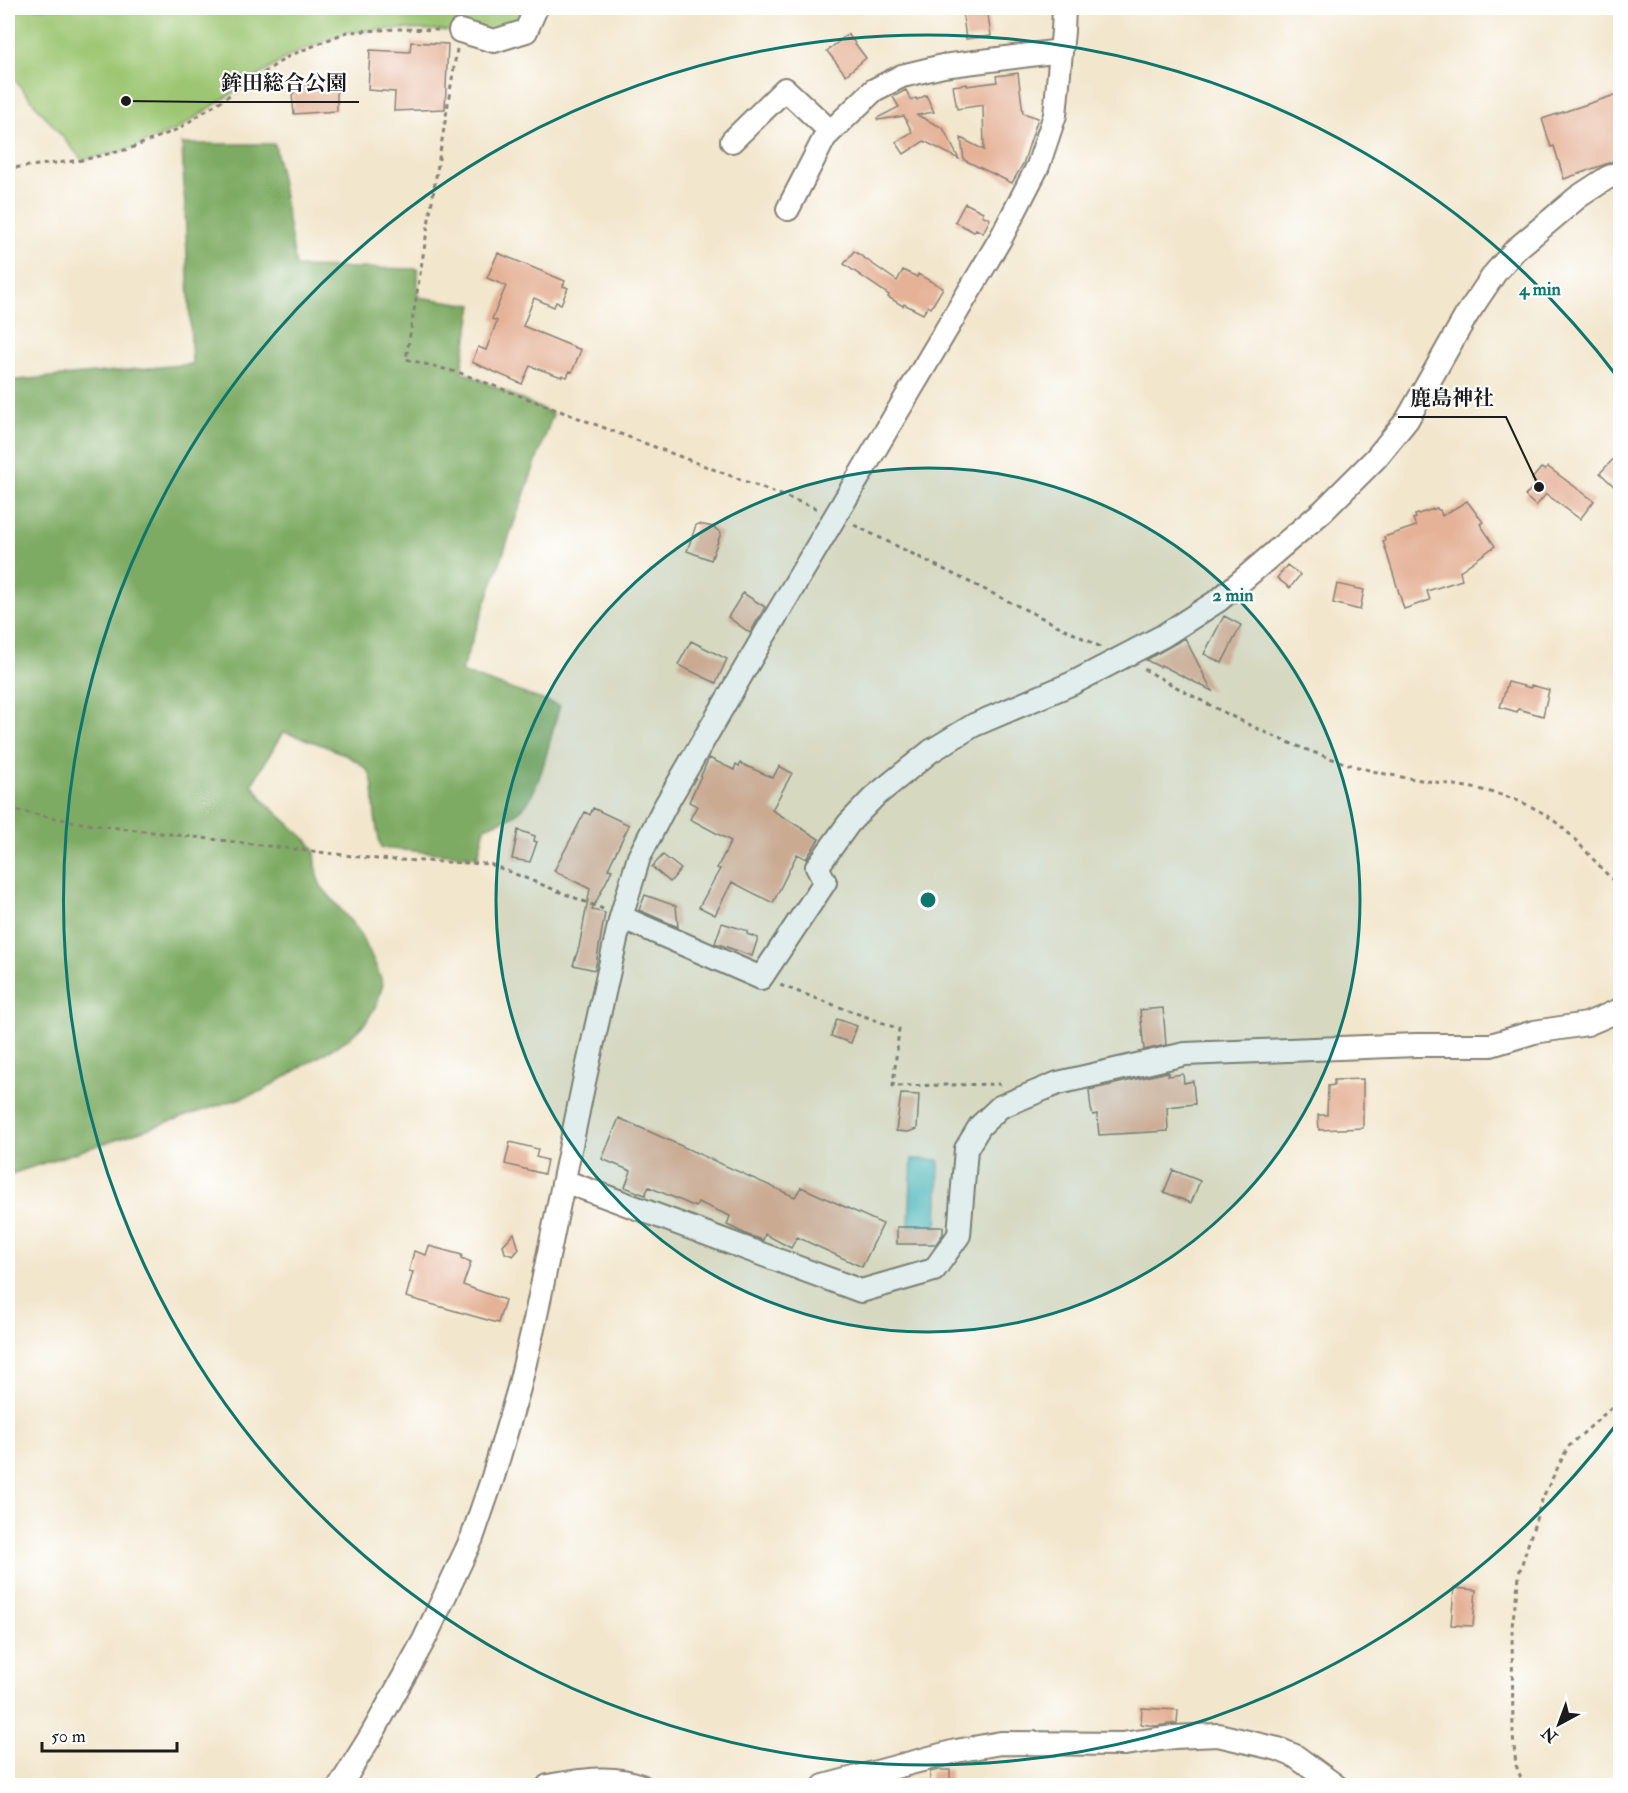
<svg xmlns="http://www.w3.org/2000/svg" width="1628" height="1793" viewBox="0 0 1628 1793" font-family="'IM FELL Double Pica','Noto Serif JP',serif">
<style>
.green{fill:#9dc672;stroke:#5c7147;stroke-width:1.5}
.forest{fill:#7eab64;stroke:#4d6440;stroke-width:1.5}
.water{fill:#56c4cb;stroke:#397074;stroke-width:1.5}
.building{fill:#e5b298}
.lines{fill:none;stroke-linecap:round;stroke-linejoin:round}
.minor-casing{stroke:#878174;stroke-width:26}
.path{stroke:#878174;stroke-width:3;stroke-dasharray:4.5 4.5;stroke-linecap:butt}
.minor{stroke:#fff;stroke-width:22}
.ring{fill:none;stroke:#0f766e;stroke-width:3}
.centre{fill:#0f766e;stroke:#fff;stroke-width:3}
.ring-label{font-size:18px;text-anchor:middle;font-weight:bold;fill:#0f766e;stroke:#fff;stroke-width:4.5;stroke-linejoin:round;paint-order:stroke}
.leader{fill:none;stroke:#1c1c1c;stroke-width:2}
.callout-dot{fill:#1c1c1c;stroke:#fff;stroke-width:2}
.callout-label{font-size:21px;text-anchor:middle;font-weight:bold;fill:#1c1c1c;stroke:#fff;stroke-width:4.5;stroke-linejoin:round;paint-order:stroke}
</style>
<rect width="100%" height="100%" fill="#fff"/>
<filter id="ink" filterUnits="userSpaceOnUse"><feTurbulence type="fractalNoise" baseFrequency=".0167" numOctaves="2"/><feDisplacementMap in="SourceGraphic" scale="12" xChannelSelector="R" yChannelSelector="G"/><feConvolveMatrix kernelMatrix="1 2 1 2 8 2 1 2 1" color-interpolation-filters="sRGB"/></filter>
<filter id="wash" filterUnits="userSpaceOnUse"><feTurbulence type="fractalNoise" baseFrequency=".008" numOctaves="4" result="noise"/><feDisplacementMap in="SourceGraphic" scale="24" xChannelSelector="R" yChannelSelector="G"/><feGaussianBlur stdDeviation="1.35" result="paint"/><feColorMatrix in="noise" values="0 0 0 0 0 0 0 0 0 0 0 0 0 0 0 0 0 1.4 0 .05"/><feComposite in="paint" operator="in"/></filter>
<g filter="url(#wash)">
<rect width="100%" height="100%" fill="#f2e6cc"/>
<!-- green -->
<path class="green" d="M8 8H536L526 31H460L397 29 347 32 289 56 178 129 129 149 82 160 8 72Z"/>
<!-- forest -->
<path class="forest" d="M182 144H275L296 267 418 269V297L473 305 461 371 553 414 461 672 560 706C551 731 541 791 523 808 513 818 497 822 485 827L478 857 381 848C379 838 376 827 375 816 373 804 375 785 370 774 360 756 303 738 283 732L252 784 265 802 309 842 315 852 317 876 321 886 358 930 374 961 383 984 377 1004 366 1022 350 1038 262 1091 8 1175V381L192 364Z"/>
<!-- water -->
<path class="water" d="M912 1159 939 1160 937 1229 909 1227Z"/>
<g id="blocks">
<!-- building -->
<path class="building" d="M977 8H987L991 36 966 39 962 9Z
M848 34 866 58 846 75 827 51Z
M411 42 448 44 445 109 394 111 395 92 368 90 370 50 410 52Z
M1018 73 1023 113 1038 118 1023 164 1012 183 964 160 961 138 984 150 983 105 957 109 953 86 967 84V86L997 82 996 76Z
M304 81 313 89 337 88V111L294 114 292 95Z
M906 90 911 100 916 98 917 100 926 95 934 112 917 115 943 128 959 159 924 141 904 154 896 142 912 132 904 116 878 120 877 118 899 107 893 97Z
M1615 95 1620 111V159L1564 179 1554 146 1551 147 1542 119Z
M965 203 983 212 982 215 990 219 983 233 976 229 974 232 955 222Z
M854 251 897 281 903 270 917 277 918 274 943 288 931 308 928 306 923 314 904 304 903 306 888 297 889 295 844 264Z
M498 253 565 281 563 286 568 288 561 304 556 302 554 307 534 298 523 326 581 350 572 372 570 371 567 377 562 375V377L530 366 522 384 472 362 478 347 486 350 497 321 492 319 506 286 487 278Z
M1620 452V492L1600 473Z
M1548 467 1594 501 1580 519 1546 494 1536 506 1525 496 1536 483 1532 479 1541 468 1545 470Z
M1467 501 1483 522 1480 524 1495 546 1460 571 1462 580 1427 591 1430 600 1404 609 1383 541 1385 540 1384 537 1416 526 1413 519 1416 518 1415 515 1437 508 1438 510H1440L1442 516Z
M699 524 713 527 721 533 711 560 687 551 696 525Z
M1287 565 1300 575 1290 588 1277 578Z
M1337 584 1364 590 1360 610 1333 603Z
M743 593 765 607 750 633 728 617Z
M1224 616 1241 625 1222 663 1204 654Z
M1185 638 1212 691 1161 665 1160 667 1146 660Z
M691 641 727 659 716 683 678 665Z
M1508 682 1531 688V685L1549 690 1543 716 1518 709 1517 712 1500 707Z
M709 758 734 770 736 764 739 766 740 763 773 778 779 766 792 773 772 810 819 839 806 859 797 854 773 903 732 882 715 915 699 907 720 869 717 868 731 841 690 819 697 806 689 802Z
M593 808 629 825 608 869 612 870 592 910 605 913 595 970 573 965 579 947 590 889 554 871 585 812 590 815Z
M518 830 535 836 534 841 537 842 530 862 512 859Z
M663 855 681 869 670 882 652 867Z
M645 895 676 906 678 927 639 910Z
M722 923 748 931 747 934 758 938 752 956 715 943Z
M1163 1008 1166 1045 1144 1050 1140 1010Z
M837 1019 857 1026 851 1043 831 1036Z
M1168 1072V1076L1183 1074 1184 1083 1193 1081 1195 1104 1167 1107 1168 1131 1099 1135 1097 1114 1093 1115 1091 1109 1089 1090Z
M1363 1079V1128L1319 1130 1318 1115H1327L1328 1086 1334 1085V1080Z
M901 1094 919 1095 917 1129 908 1132 896 1131Z
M619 1118 795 1197 801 1187 883 1224 862 1267 797 1237 791 1248 765 1234 763 1240 748 1235 727 1225 730 1216 698 1202 696 1207 649 1187 645 1195 625 1187 631 1171 602 1159Z
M510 1142 538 1149 536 1157 547 1160 544 1174 505 1164Z
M1173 1170 1200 1181 1191 1203 1164 1192Z
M897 1227H943V1234L936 1244H897Z
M514 1233 519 1249 513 1256 505 1253 503 1245Z
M429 1246 462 1255 461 1258 471 1262 463 1285 505 1300 498 1323 406 1297 413 1272 409 1271 414 1251 426 1255Z
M1454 1588 1476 1590 1473 1626 1451 1625Z
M1142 1708 1178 1710 1177 1723 1156 1726 1141 1724Z
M939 1770H950V1785H930V1772Z"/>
</g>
</g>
<g filter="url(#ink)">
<use href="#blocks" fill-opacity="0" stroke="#878174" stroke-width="1.5"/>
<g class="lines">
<defs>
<path id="minor" d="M460 31 494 41 526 31 536 8
M732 141 785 89 830 131
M788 209 825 137 874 90 902 76 943 66 1061 51
M621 917 761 978 825 882 817 867 849 823 874 797 931 751 974 725 1073 683 1163 636 1219 600 1323 511 1376 458 1407 420 1466 316 1495 273 1515 250 1578 197 1607 178 1620 172
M564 1181 861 1291 934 1270 959 1235 966 1149 980 1126 1000 1107 1058 1083 1185 1054 1416 1045H1491L1534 1032 1587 1024 1620 1010
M340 1786 372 1734 424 1640 472 1538 493 1477 519 1388 535 1320 584 1082 621 917 639 857 664 808 764 636 1002 236 1038 166 1055 115 1063 31 1064 8
M548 1786C577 1781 613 1774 641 1786
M824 1786 956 1751 1001 1743 1123 1744 1174 1737 1218 1735 1278 1749 1295 1756 1336 1786"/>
</defs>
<!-- minor casing -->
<use href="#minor" class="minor-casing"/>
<!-- path -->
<path class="path" d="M457 49 406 359 460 373 818 509
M8 165 12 168 82 160 129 149 178 129 289 56 347 32 397 29 442 30
M854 525 1101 647
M1144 669C1215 709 1289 749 1369 770 1428 786 1496 781 1549 817 1576 836 1596 865 1620 887
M8 809 86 824 377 859 490 864 603 909
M780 985 899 1029 893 1086 1000 1084
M1524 1786 1516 1765 1513 1736 1512 1626 1520 1570 1543 1497 1568 1447 1620 1400"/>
<!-- minor -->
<use href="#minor" class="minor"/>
</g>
</g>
<!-- distance rings -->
<circle cx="928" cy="900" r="432" fill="#0f766e" fill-opacity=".12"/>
<g class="ring">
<circle cx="928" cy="900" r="432"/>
<path d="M1619 1421A865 865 0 1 1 1619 379"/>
</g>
<circle cx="928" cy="900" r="9" class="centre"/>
<g class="ring-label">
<text x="1540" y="295">4 min</text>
<text x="1233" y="601">2 min</text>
</g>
<!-- callouts -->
<path class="leader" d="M126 101L209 102H359M1539 487L1506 417H1398"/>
<g class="callout-dot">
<circle cx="126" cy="101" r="6"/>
<circle cx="1539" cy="487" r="6"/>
</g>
<g class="callout-label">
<text x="284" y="90">鉾田総合公園</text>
<text x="1452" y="405">鹿島神社</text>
</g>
<!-- margin -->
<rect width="1628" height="1793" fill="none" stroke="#fff" stroke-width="30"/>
<!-- north arrow -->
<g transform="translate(1559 1724) rotate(221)" stroke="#ffffff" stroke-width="4.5" paint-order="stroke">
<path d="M0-4.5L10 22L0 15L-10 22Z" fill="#1c1c1c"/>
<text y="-9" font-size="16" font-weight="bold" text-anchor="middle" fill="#1c1c1c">N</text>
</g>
<!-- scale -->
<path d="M42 1742v9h135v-9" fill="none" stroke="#1c1c1c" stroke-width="3"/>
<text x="51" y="1742" font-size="18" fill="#1c1c1c" stroke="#ffffff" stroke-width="4.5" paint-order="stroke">50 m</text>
</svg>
